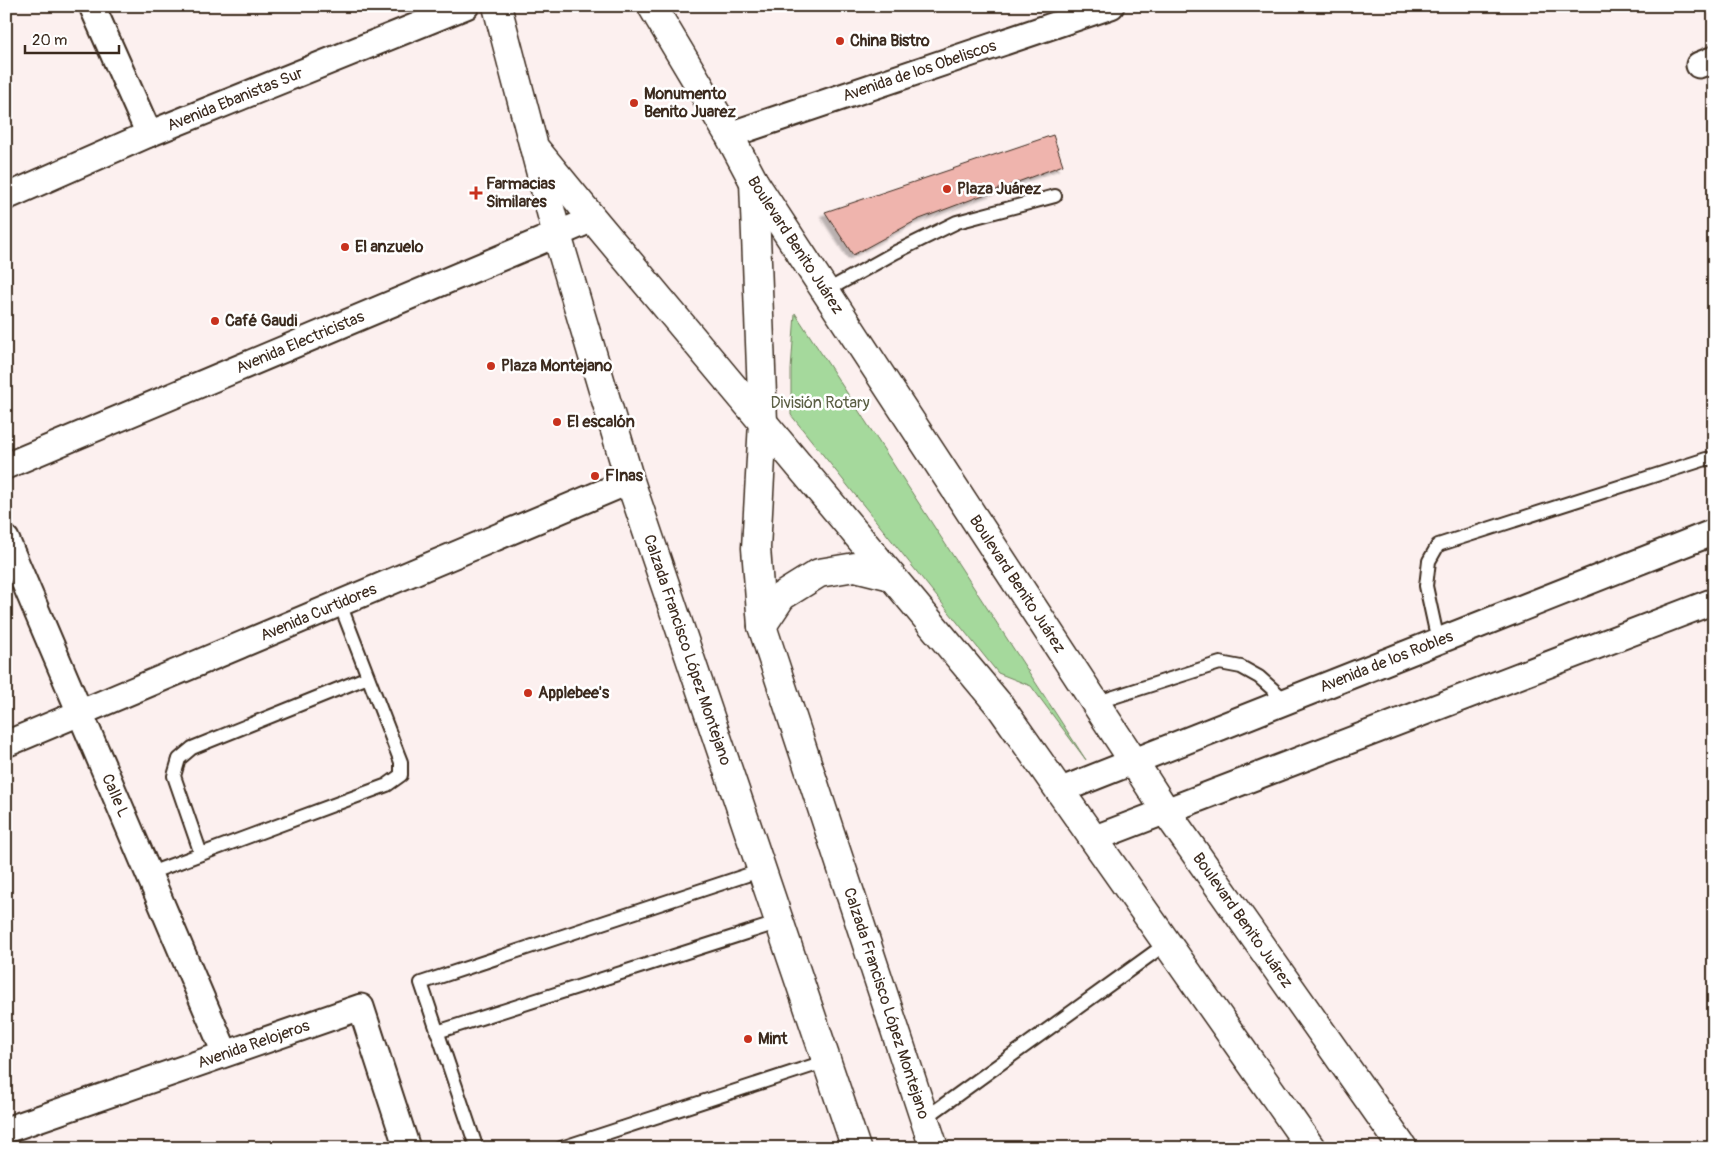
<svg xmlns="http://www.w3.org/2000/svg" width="1720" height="1154" viewBox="0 0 1720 1154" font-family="Pangolin,sans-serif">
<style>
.green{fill:#a5d99c;stroke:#70825d}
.building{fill:#efb4ad;stroke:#3b2a1e;filter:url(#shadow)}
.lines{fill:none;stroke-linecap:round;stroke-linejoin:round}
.service-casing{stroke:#3b2a1e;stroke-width:16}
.minor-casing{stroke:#3b2a1e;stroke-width:29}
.secondary-casing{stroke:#3b2a1e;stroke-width:31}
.primary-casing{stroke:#3b2a1e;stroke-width:31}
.service{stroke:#fff;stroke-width:12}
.minor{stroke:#fff;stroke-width:25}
.secondary{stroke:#fff;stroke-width:28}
.primary{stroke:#fff;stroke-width:28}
.poi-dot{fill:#c8321e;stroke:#fff;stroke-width:2}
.labels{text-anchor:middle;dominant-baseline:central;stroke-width:5;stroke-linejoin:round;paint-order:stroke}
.poi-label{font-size:16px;font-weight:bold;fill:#3b2a1e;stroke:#fff;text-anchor:start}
.street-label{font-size:16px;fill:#3b2a1e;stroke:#fff}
.park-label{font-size:16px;fill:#5b5f44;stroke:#fff}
</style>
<defs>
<filter id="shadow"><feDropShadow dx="-4.5" dy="4.5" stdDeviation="1" flood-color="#0004"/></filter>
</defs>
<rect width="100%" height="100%" fill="#fcf0ef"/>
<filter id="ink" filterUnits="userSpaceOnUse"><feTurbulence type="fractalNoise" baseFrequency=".02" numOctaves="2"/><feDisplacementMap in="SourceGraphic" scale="10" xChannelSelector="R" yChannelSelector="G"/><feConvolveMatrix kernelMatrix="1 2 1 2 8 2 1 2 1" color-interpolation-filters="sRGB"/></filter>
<g filter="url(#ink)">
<!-- green -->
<path class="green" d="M795 313 1086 760 1031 686 998 673 791 415V370Z"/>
<!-- building -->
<path class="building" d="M1053 135 1063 165 917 220 853 255 825 212Z"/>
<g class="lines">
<defs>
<path id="service" d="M826 291 896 252 957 222 1055 196
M1438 641 1426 586 1429 561 1438 545 1706 459H1714
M1095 703 1220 663 1241 667 1259 677 1286 701
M201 854 174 776 179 759 192 748 368 677
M150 873 387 785 401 775V762L340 604
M437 1032 780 922
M924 1119 1167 943
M478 1148 476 1146 421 983 762 870
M561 1148 827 1061"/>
<g id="minor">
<path d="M92 6 149 134"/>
<path d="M1699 65 1714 59"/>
<path id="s1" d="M729 135 1111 6"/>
<path id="s2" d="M6 197 149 134 466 6"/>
<path id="s3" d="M6 466 593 219"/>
<path id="s4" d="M6 539C78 711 153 881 225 1053"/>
<path id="s5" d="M6 744 630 481"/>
<path id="s6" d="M1059 791 1714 532"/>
<path d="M1093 839 1714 601"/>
<path id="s7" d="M6 1130 361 1007 407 1148"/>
</g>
<g id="secondary">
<path id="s8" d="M534 147 557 235 630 481 856 1148"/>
<path id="s9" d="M754 182 763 422 756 548 762 626 934 1148"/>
</g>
<g id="primary">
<path d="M497 6 534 147 593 219 1000 706 1311 1148"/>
<path id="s10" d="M652 6 729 135 754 182 1134 762 1165 810 1403 1148"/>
<path d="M762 626 782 596 819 573 855 567 891 576"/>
</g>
</defs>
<!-- service casing -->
<use href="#service" class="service-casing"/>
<!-- minor casing -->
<use href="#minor" class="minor-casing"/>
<!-- secondary casing -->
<use href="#secondary" class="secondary-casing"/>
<!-- primary casing -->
<use href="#primary" class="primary-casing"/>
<!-- service -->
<use href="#service" class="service"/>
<!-- minor -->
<use href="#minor" class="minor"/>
<!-- secondary -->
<use href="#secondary" class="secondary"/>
<!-- primary -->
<use href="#primary" class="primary"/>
</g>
</g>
<!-- markers -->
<g class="poi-dot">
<circle cx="840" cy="41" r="5"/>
<circle cx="634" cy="103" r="5"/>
<circle cx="947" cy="189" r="5"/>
<path d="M473.5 185.5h5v5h5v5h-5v5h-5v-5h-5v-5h5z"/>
<circle cx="345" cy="247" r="5"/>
<circle cx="215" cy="321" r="5"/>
<circle cx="491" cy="366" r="5"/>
<circle cx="557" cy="422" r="5"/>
<circle cx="595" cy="476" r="5"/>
<circle cx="528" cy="693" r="5"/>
<circle cx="748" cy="1039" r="5"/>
</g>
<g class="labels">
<!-- poi labels -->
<g class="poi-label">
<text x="850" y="41">China Bistro</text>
<text x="644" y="94">Monumento<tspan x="644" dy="18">Benito Juarez</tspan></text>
<text x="486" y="184">Farmacias<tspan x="486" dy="18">Similares</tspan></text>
<text x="957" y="189">Plaza Juárez</text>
<text x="355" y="247">El anzuelo</text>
<text x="225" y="321">Café Gaudi</text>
<text x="501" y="366">Plaza Montejano</text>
<text x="567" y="422">El escalón</text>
<text x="605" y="476">FInas</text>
<text x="538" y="693">Applebee's</text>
<text x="758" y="1039">Mint</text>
</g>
<!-- street labels -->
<g class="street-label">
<text stroke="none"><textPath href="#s1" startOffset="201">Avenida de los Obeliscos</textPath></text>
<text stroke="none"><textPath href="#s2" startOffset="249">Avenida Ebanistas Sur</textPath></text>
<text stroke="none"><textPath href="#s10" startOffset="279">Boulevard Benito Juárez</textPath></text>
<text stroke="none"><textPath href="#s3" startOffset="319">Avenida Electricistas</textPath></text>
<text stroke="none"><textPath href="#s10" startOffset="684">Boulevard Benito Juárez</textPath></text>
<text stroke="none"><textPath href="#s5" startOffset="339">Avenida Curtidores</textPath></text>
<text stroke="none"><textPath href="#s8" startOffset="526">Calzada Francisco López Montejano</textPath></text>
<text stroke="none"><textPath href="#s6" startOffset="352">Avenida de los Robles</textPath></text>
<text stroke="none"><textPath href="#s4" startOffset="279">Calle L</textPath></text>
<text stroke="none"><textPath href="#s10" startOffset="1089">Boulevard Benito Juárez</textPath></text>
<text stroke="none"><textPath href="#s9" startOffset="842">Calzada Francisco López Montejano</textPath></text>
<text stroke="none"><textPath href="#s7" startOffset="262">Avenida Relojeros</textPath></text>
</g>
<!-- park labels -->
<g class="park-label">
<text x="820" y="403">División Rotary</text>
</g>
</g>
<!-- margin -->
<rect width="1720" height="1154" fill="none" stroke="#fff" stroke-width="25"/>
<rect x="12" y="12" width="1695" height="1129" fill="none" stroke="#3b2a1e" stroke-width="2" filter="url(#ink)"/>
<!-- scale -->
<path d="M25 45v8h94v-8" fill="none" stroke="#3b2a1e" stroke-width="2.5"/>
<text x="32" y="45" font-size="15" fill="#3b2a1e" stroke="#ffffff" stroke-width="4" paint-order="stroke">20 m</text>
</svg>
